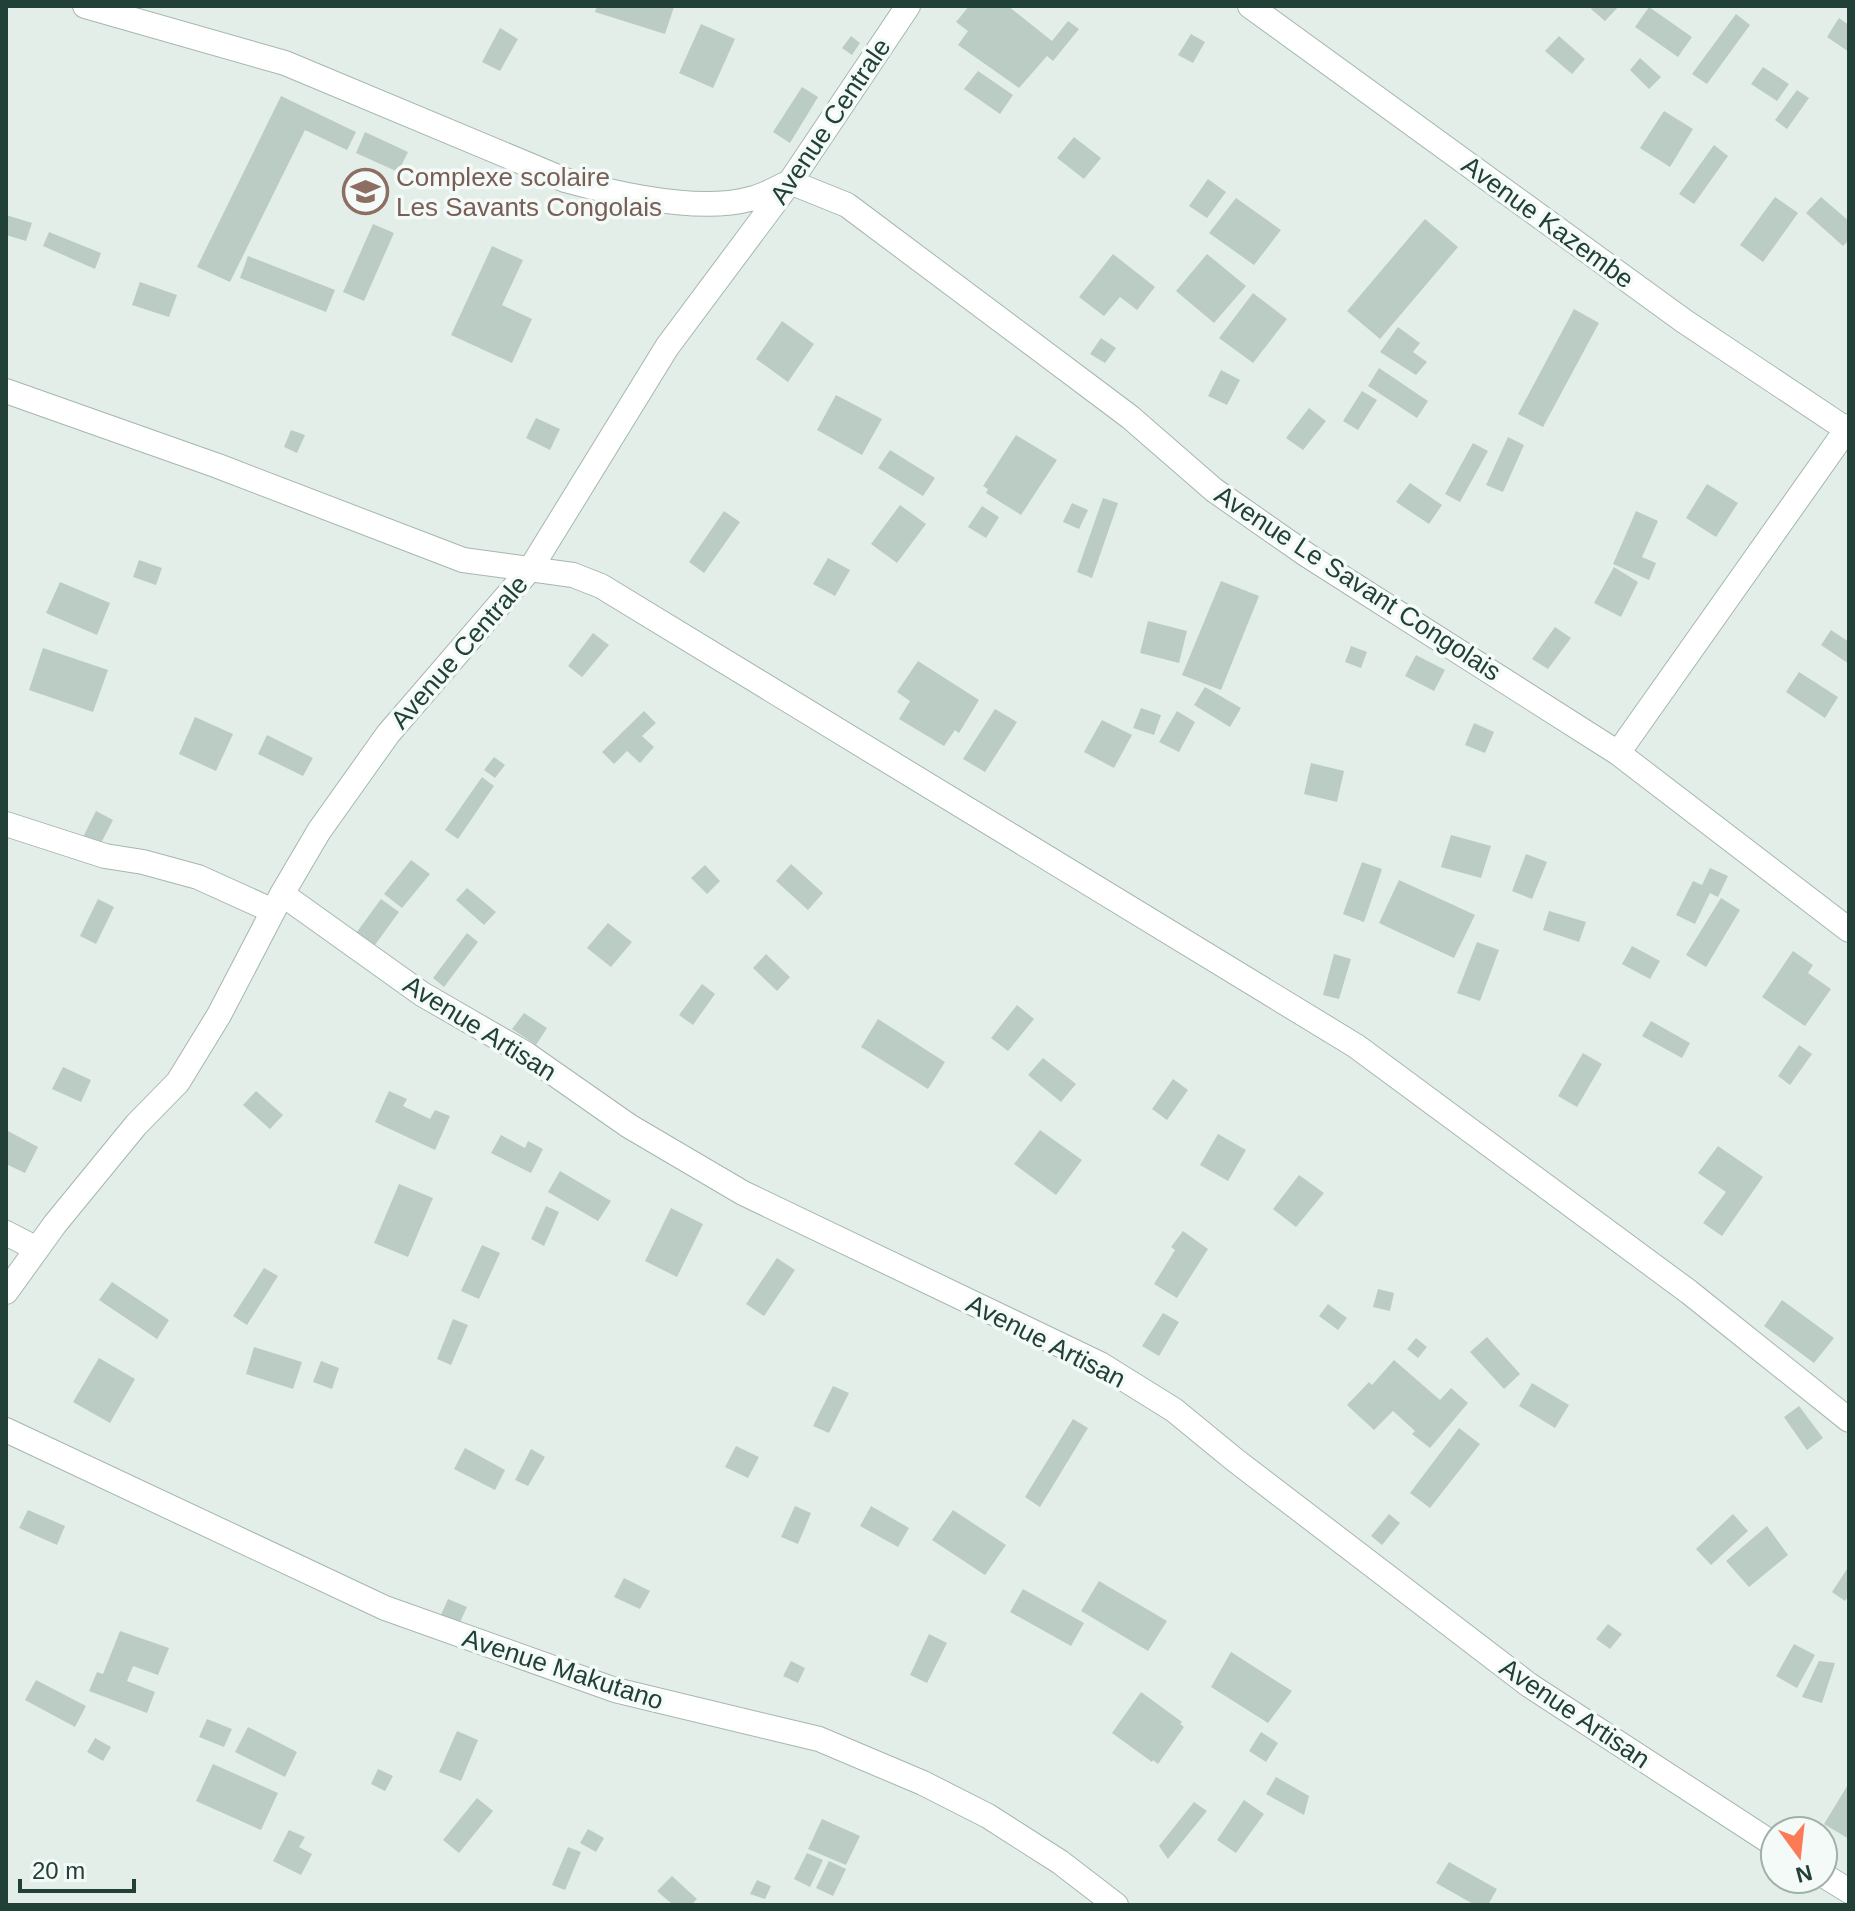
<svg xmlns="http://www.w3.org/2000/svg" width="1855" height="1911" viewBox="0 0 1855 1911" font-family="Arial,sans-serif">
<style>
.building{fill:#bbccc4}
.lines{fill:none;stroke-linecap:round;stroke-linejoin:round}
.minor-casing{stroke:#a5b6b0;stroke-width:26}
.minor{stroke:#fff;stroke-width:24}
.labels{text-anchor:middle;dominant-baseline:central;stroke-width:7;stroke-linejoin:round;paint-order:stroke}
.street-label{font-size:26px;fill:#214037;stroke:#f4faf7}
.education-label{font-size:26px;fill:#785e54;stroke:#f4faf7;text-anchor:start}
</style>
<rect width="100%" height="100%" fill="#e3eee9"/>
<!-- building -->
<path class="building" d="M597 6H670L674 7 665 34 595 12Z
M969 6H1008L1052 41 1068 21 1079 29 1053 61 1047 56 1019 88 958 45 968 31 956 22Z
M1593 6H1619L1605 21 1591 9Z
M1649 7 1692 37 1678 57 1635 27Z
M1736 14 1750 25 1707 84 1692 74Z
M1839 18 1849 25V52L1827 37Z
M701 24 735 39 713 88 679 73Z
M500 28 518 39 500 71 482 62Z
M1191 34 1205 42 1193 63 1178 55Z
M851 36 860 43 852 55 842 48Z
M1559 36 1585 59 1572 74 1545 51Z
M1640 58 1661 77 1649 89 1630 70Z
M1763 67 1789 84 1777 101 1751 84Z
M978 71 1013 95 1000 114 964 89Z
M802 87 818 97 790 143 773 132Z
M1797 90 1809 98 1787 129 1775 120Z
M281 96 356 132 347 150 305 130 230 282 197 267Z
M1664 111 1693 129 1670 167 1640 148Z
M365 132 408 152 398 172 356 153Z
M1074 137 1101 158 1084 179 1057 158Z
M1714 145 1728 156 1694 204 1679 194Z
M1208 179 1226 192 1207 218 1189 206Z
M1775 197 1798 213 1763 262 1740 245Z
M1821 197 1849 221V240L1843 246 1806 213Z
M1236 198 1281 230 1254 265 1209 233Z
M6 215 32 223 26 241 6 235Z
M1425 219 1458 247 1380 339 1347 311Z
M373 224 394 233 364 301 343 292Z
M49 232 101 253 95 269 43 246Z
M492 246 523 260 502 305 532 319 512 363 451 335Z
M1113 254 1155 287 1137 310 1120 297 1104 316 1079 297Z
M1207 254 1246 286 1214 323 1176 291Z
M248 256 335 290 326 312 240 278Z
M140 282 177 295 169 317 132 305Z
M1253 293 1287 319 1253 363 1219 338Z
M1574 309 1599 323 1543 427 1518 414Z
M782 321 814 344 788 382 756 359Z
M1398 327 1420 343 1413 352 1427 362 1416 375 1380 352Z
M1101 338 1116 348 1105 363 1090 354Z
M1379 368 1428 401 1417 418 1368 386Z
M1221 370 1240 380 1227 405 1208 396Z
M1362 391 1377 400 1358 430 1343 421Z
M836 395 882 419 862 455 817 430Z
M1309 408 1326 421 1303 450 1286 438Z
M536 418 560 429 550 450 526 438Z
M291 430 305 435 297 453 284 447Z
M1016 435 1057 460 1021 515 986 493 988 489 983 486Z
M1508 437 1524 445 1503 492 1486 485Z
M1473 443 1488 451 1460 502 1445 494Z
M890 450 935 478 923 496 878 468Z
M1410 483 1442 505 1429 524 1396 502Z
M1707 484 1738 503 1716 537 1686 518Z
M1103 498 1118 503 1092 578 1077 572Z
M1072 503 1088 510 1079 529 1063 522Z
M900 505 926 524 897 563 871 544Z
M982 506 999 517 986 538 968 527Z
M724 511 740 522 704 573 689 562Z
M1636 511 1658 521 1642 557 1656 563 1649 580 1613 564Z
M828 558 850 570 835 596 813 584Z
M139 560 162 568 156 585 133 577Z
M1614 567 1638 582 1621 617 1594 603Z
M1221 581 1259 596 1221 690 1182 675Z
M60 582 110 603 97 635 46 613Z
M1148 621 1187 631 1179 663 1140 653Z
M1555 627 1571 638 1548 669 1532 659Z
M1831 630 1849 642V664L1821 645Z
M593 633 609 645 582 677 568 666Z
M1351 646 1367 652 1361 668 1345 662Z
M43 648 108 670 93 712 29 690Z
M1416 655 1445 670 1434 691 1405 676Z
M918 661 979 700 959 733 955 730 944 746 899 719 910 701 897 692Z
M1799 672 1838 697 1825 718 1786 692Z
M1205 687 1241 708 1230 727 1194 705Z
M1141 708 1161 715 1154 735 1133 728Z
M995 709 1017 722 985 772 963 759Z
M644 711 656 723 642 736 654 747 640 763 627 751 614 764 602 752Z
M1177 711 1195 722 1179 752 1159 742Z
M195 717 233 734 216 771 179 754Z
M1102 720 1132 735 1114 768 1084 752Z
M1474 723 1494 732 1485 753 1465 745Z
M267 735 313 758 303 776 258 754Z
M494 757 505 765 495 778 484 770Z
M1311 763 1344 771 1337 802 1304 794Z
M482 777 494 786 458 839 445 830Z
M96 811 113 820 100 845 83 837Z
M1451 835 1491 846 1481 878 1441 867Z
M1526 854 1547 862 1532 899 1512 891Z
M411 860 430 874 402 908 384 894Z
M1362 862 1382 869 1364 922 1343 914Z
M791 864 823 893 808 910 776 881Z
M705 865 720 881 707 894 691 878Z
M1710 868 1728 876 1718 897 1710 893 1695 924 1676 915 1693 881 1702 885Z
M1399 880 1475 915 1454 958 1379 923Z
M467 888 496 912 484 925 456 900Z
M1721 898 1740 910 1706 967 1686 955Z
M98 899 114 907 96 944 80 936Z
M381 899 399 912 372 949 354 936Z
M1549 911 1586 922 1579 942 1543 930Z
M608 923 632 942 611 967 587 948Z
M467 933 478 942 444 987 433 978Z
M1477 942 1499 950 1480 1001 1457 993Z
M1632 946 1660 961 1650 979 1622 964Z
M1793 951 1813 965 1808 973 1831 989 1805 1026 1762 997Z
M766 954 790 977 777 991 753 968Z
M1334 954 1351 959 1339 999 1323 995Z
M702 984 715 994 693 1025 679 1015Z
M1017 1005 1034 1019 1008 1051 991 1038Z
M524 1013 547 1028 536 1045 512 1029Z
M878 1019 945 1062 928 1089 861 1047Z
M1651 1021 1690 1043 1682 1058 1642 1036Z
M1799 1045 1812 1054 1790 1085 1778 1076Z
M1583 1053 1602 1064 1577 1107 1558 1096Z
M1043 1058 1076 1084 1061 1102 1028 1075Z
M63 1067 91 1080 81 1102 52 1089Z
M1173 1079 1188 1090 1167 1120 1152 1109Z
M256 1091 283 1115 270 1129 243 1105Z
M389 1091 407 1099 403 1106 430 1119 435 1110 450 1116 435 1150 375 1122Z
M6 1130 38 1147 25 1173 6 1164Z
M1040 1130 1082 1160 1056 1195 1014 1164Z
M1218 1134 1246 1150 1228 1181 1200 1165Z
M501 1135 525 1148 528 1141 543 1149 531 1173 491 1153Z
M1718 1146 1763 1177 1722 1236 1703 1223 1726 1192 1698 1173Z
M560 1171 611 1201 598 1221 548 1192Z
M1299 1175 1324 1193 1296 1227 1273 1209Z
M399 1184 433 1198 408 1257 374 1243Z
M546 1206 559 1212 544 1246 531 1239Z
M671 1208 703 1224 677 1277 645 1261Z
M1183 1231 1208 1249 1177 1298 1154 1284 1175 1250 1171 1247Z
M482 1245 500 1253 479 1299 461 1291Z
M777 1258 795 1270 764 1316 746 1304Z
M264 1268 278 1276 247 1325 233 1316Z
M112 1282 169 1320 157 1339 99 1300Z
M1378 1289 1394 1293 1390 1311 1373 1307Z
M1782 1300 1834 1338 1814 1363 1764 1326Z
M1328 1304 1347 1318 1338 1330 1319 1316Z
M1163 1313 1179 1322 1159 1356 1142 1346Z
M453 1319 468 1325 451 1365 437 1359Z
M1487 1337 1520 1374 1504 1389 1470 1352Z
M1416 1338 1427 1347 1418 1358 1407 1349Z
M254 1347 302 1362 293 1389 246 1374Z
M99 1358 135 1379 110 1423 73 1402Z
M1394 1360 1440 1400 1451 1388 1468 1403 1430 1448 1412 1434 1415 1431 1393 1411 1374 1430 1347 1405 1369 1382 1372 1385Z
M321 1361 339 1368 332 1389 313 1382Z
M1532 1383 1569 1405 1555 1428 1519 1406Z
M833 1386 849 1393 829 1433 813 1426Z
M1799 1406 1823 1438 1807 1450 1784 1417Z
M1073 1419 1088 1428 1040 1507 1025 1497Z
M1459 1428 1480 1444 1430 1508 1410 1493Z
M736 1446 759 1457 748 1478 725 1467Z
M465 1448 505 1470 495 1490 454 1469Z
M531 1449 545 1457 528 1486 515 1480Z
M795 1506 811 1513 798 1544 781 1537Z
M871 1506 909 1528 898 1547 860 1526Z
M28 1510 65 1526 57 1545 19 1528Z
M953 1510 1006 1545 985 1575 932 1540Z
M1389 1514 1400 1523 1382 1545 1371 1536Z
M1733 1514 1748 1531 1711 1565 1696 1549Z
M1767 1526 1788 1555 1749 1587 1726 1561Z
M1849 1566V1595L1845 1601 1832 1592Z
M624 1578 650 1591 640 1609 614 1597Z
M1099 1581 1167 1621 1148 1651 1081 1611Z
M1023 1589 1084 1623 1071 1646 1010 1612Z
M448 1599 467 1607 455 1633 437 1624Z
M1608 1624 1622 1634 1610 1649 1596 1639Z
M120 1631 169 1648 158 1675 133 1666 127 1681 155 1692 147 1713 89 1691 97 1672 103 1674Z
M929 1634 947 1643 927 1683 910 1675Z
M1794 1644 1815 1655 1797 1688 1776 1676Z
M1231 1652 1292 1691 1268 1723 1211 1687Z
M791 1661 805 1668 798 1683 783 1676Z
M1819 1661 1835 1663 1822 1703 1802 1697Z
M36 1680 86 1706 75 1727 25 1700Z
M1141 1692 1182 1722 1180 1724 1184 1727 1158 1764 1153 1760 1152 1762 1112 1733Z
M207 1719 232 1729 224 1747 199 1737Z
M248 1727 297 1752 285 1777 235 1752Z
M457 1731 478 1740 461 1781 439 1772Z
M1261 1732 1278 1743 1266 1762 1249 1751Z
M95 1738 111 1747 103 1761 87 1752Z
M213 1764 278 1793 261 1830 196 1801Z
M378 1769 393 1776 385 1791 371 1784Z
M1276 1777 1309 1796 1304 1815 1266 1794Z
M1849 1783V1839L1824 1824Z
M477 1798 493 1811 459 1853 443 1840Z
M1244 1800 1264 1814 1236 1853 1217 1840Z
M1194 1802 1207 1811 1168 1859 1159 1846Z
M822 1819 860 1836 846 1865 808 1849Z
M588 1829 604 1838 596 1852 580 1843Z
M289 1830 305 1837 299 1847 312 1854 301 1875 273 1861Z
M568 1847 581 1852 565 1890 552 1885Z
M807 1853 823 1860 810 1887 794 1879Z
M829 1861 846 1869 833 1896 816 1888Z
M1449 1862 1497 1889 1488 1905H1475L1436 1883Z
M672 1876 697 1899 691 1905H673L657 1891Z
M757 1880 771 1886 765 1899 750 1894Z"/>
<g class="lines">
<defs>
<path id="minor" d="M85 6 285 63 565 180C616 194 698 213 750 199 764 196 777 188 790 182L847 205 1130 417 1214 490 1307 555 1618 753 1849 930
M1250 6 1684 321 1849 431
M6 391 218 466 463 560 573 575 601 586 1356 1046 1689 1292 1849 1420
M1618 753 1849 426
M6 824 105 856 143 862 198 877 273 911
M282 894 422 994 526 1054 629 1126 743 1193 1100 1364 1174 1410 1235 1460 1529 1685 1775 1845
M6 1233 37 1249
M6 1292 55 1224 136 1125 178 1082 219 1015 282 894 319 831 388 734 531 568 667 347 790 182 908 6
M6 1430 385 1608 615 1690 819 1739 923 1783 988 1816 1060 1862 1116 1905
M1823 1875 1849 1891"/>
</defs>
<!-- minor casing -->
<use href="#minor" class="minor-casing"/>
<!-- minor -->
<use href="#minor" class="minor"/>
</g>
<!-- icons -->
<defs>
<symbol id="school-ring" viewBox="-11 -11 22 22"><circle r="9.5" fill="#f4faf7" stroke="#8d6e63" stroke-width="1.5"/><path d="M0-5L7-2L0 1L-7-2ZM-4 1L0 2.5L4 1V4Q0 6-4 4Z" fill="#8d6e63"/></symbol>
</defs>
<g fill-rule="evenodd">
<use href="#school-ring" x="340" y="166" width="51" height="51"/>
</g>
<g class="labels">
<!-- street labels -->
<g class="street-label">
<text transform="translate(830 121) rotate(-56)">Avenue Centrale</text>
<text transform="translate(1548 222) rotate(36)">Avenue Kazembe</text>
<text transform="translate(1358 583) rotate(33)">Avenue Le Savant Congolais</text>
<text transform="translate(459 652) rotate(-49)">Avenue Centrale</text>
<text transform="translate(480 1028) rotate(32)">Avenue Artisan</text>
<text transform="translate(1046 1341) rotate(27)">Avenue Artisan</text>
<text transform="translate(563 1669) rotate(18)">Avenue Makutano</text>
<text transform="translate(1575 1713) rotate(34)">Avenue Artisan</text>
</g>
<!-- education labels -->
<g class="education-label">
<text x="396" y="177">Complexe scolaire<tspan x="396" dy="30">Les Savants Congolais</tspan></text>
</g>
</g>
<!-- border -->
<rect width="1855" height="1911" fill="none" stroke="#214037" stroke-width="16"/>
<!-- north arrow -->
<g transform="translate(1799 1855) rotate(165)"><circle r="38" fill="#f4faf7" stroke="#a0b0aa" stroke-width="2"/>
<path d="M0-6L14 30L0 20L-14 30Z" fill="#fa7b55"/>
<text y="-12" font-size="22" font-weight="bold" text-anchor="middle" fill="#214037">N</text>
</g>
<!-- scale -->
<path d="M20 1879v12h114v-12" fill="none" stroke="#214037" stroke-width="4"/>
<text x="32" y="1879" font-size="24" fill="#214037" stroke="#f4faf7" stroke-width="6" paint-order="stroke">20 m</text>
</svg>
